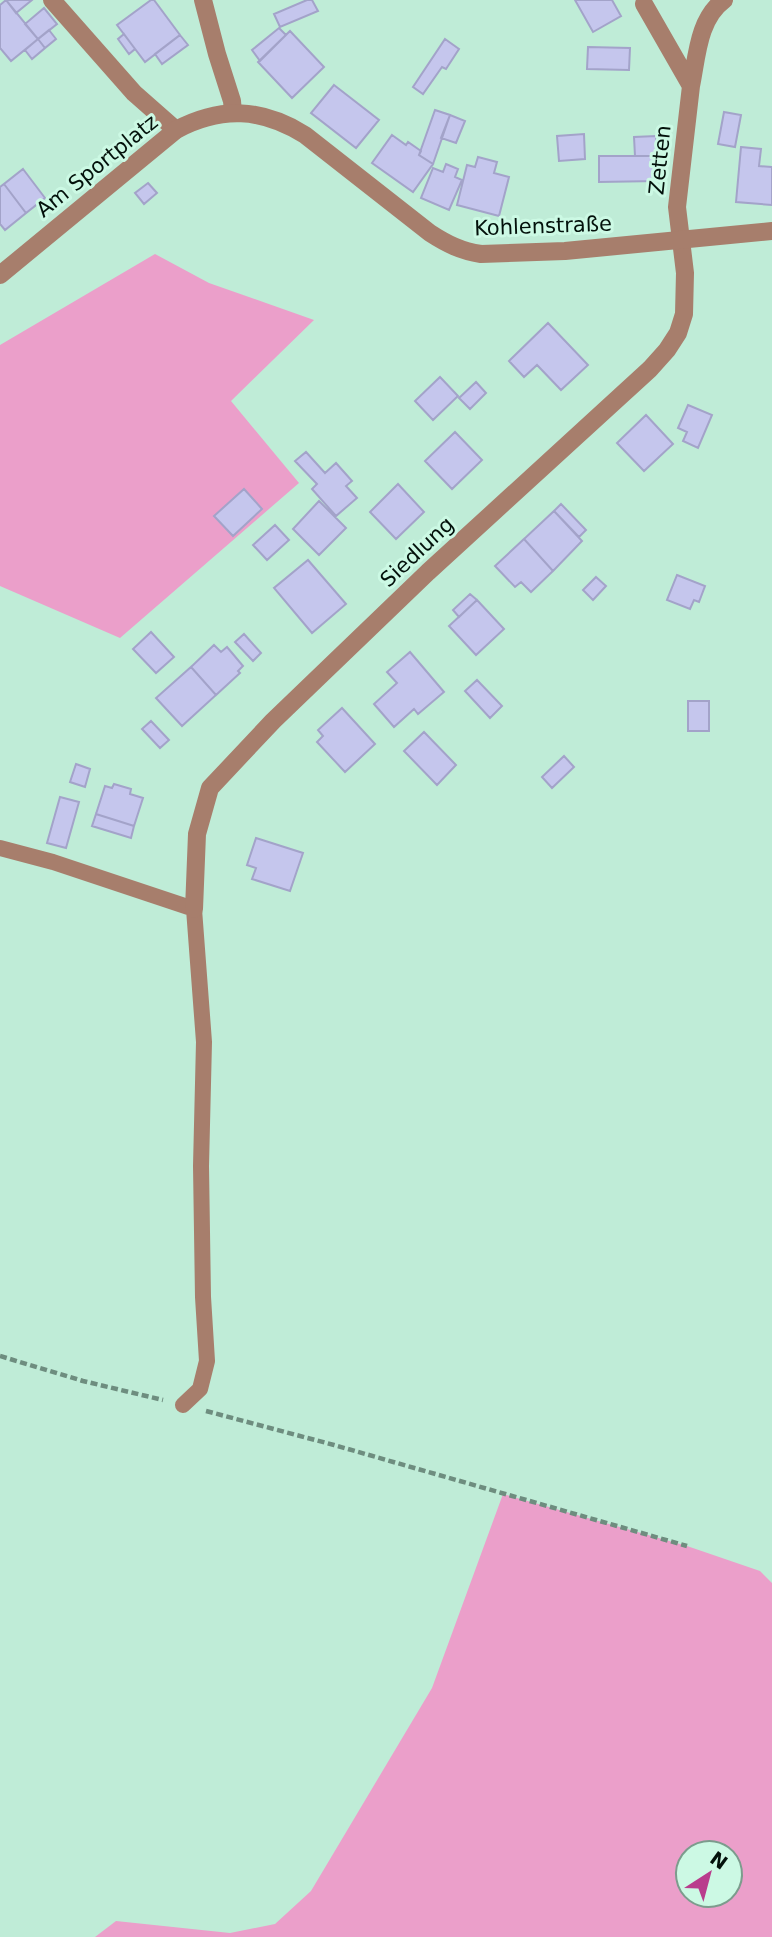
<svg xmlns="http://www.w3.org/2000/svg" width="772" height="1937" viewBox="0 0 772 1937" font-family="'DejaVu Sans',sans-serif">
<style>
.green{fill:#eb9fca;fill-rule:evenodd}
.building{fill:#c5c6ed;stroke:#a3a3c9;stroke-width:2}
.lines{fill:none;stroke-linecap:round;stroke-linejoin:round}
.path{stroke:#6e8d7f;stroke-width:4.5;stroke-dasharray:7 3.5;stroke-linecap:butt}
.service{stroke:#a77e6c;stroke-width:16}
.minor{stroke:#a77e6c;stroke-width:18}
.tertiary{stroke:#a77e6c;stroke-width:18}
.labels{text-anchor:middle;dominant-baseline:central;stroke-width:6;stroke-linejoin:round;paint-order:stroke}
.street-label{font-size:21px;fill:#03110b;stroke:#ccf9e4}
</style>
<rect width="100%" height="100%" fill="#bfecd7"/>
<!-- green -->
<path class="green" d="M155 254 209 283 314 320 231 401 299 483 120 638 0 586V345Z
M503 1494 687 1546 760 1571 772 1583V1937H95L116 1921 230 1933 275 1924 311 1891 432 1688ZM688 1853H730V1895H688Z"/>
<!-- building -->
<path class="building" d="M6 0H32L16 13Z
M6 0 38 39 11 61 0 48V5Z
M151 0H154L180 35 145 62 117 25Z
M307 0H312L318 11 280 27 274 14Z
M575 0H612L621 16 593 32Z
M44 8 57 24 38 39 25 24Z
M279 28 286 35 260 61 252 50Z
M49 30 56 39 45 48 38 39Z
M290 31 324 67 292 98 258 62Z
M124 34 135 49 129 54 118 39Z
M180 35 188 45 162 64 155 54Z
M38 39 45 48 32 59 25 50Z
M445 39 459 49 446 69 442 67 423 94 413 87Z
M588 47 630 48 629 70 587 69Z
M334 85 379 120 356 148 311 113Z
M435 110 450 115 433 164 419 155Z
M724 112 741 115 735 147 718 144Z
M450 115 465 121 456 143 441 138Z
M584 134 585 159 559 161 557 136Z
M392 135 406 145 408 142 421 151 419 155 433 164 413 192 372 163Z
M656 136V156H635L634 137Z
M741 147 761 149 759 166 772 167V205L736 202Z
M599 156H656L657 181 599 182Z
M478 157 497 162 494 173 509 177 499 216 457 205 467 165 475 167Z
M446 164 458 169 455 177 462 180 449 210 421 198 433 168 443 172Z
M23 169 45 198 26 213 4 184Z
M148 183 157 193 144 204 135 193Z
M4 184 26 213 5 230 0 224V187Z
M548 323 588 365 561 390 537 365 524 377 509 361Z
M440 377 458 396 433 420 415 401Z
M476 382 486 393 470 409 459 398Z
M688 405 712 415 698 448 683 441 687 432 678 428Z
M646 415 673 444 644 471 617 443Z
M455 432 482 460 452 489 425 461Z
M306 452 325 473 336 463 352 481 346 486 357 498 336 516 312 489 317 484 295 461Z
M398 484 424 512 396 539 370 512Z
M244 489 262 509 233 536 214 516Z
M319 501 346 528 319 555 293 529Z
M561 504 586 530 579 537 554 511Z
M554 511 582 541 553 571 524 539Z
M275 525 289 540 267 560 253 545Z
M524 539 553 571 531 592 521 582 515 587 495 566Z
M308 560 346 604 312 633 274 588Z
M677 575 705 586 699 602 694 600 690 609 667 600Z
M596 577 606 586 593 600 583 590Z
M470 594 477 600 459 617 453 610Z
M477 600 504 629 476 655 449 626Z
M151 632 174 657 156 673 133 649Z
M244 634 261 653 253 661 235 642Z
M214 645 221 652 227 647 243 666 238 671 240 673 216 695 191 667Z
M410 652 444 692 418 714 414 709 394 727 374 704 397 683 387 672Z
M191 667 216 695 182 726 156 698Z
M477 680 502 706 490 718 465 691Z
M688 701H709V731H688Z
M342 708 375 744 345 772 317 742 323 736 318 730Z
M151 721 169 740 160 748 142 729Z
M424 732 456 765 437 785 404 751Z
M564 756 574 767 552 788 542 777Z
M76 764 90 769 85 787 70 782Z
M114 784 131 789 130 794 143 798 134 826 96 814 105 786 112 788Z
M60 797 79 802 66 848 47 843Z
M96 814 134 826 131 838 92 826Z
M256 838 303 853 290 891 252 879 256 868 247 865Z"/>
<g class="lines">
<!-- path -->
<path class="path" d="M0 1356 83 1381 163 1400
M206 1411 334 1445 687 1546"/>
<!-- service -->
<path class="service" d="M0 848 53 862 194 909 204 1042 201 1166 203 1297 207 1361 200 1389 183 1405"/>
<!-- minor -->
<path class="minor" d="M52 0 134 93 176 130
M203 0 217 54 232 101 233 112
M691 86C697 57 698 19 724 0
M194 909 197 834 210 788 273 721 428 572 650 369 667 350 678 333 684 314 685 273 677 207 691 86 644 4"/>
<!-- tertiary -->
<path class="tertiary" d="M0 275 176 130C221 106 262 108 305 135L430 233C447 244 461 251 481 254L565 251 772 231"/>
</g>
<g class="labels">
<!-- street labels -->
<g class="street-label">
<text transform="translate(660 160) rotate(-84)">Zetten</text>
<text transform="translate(97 166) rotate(-39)">Am Sportplatz</text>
<text transform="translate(543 226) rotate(-2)">Kohlenstraße</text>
<text transform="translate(417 552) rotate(-43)">Siedlung</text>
</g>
</g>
<!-- north arrow -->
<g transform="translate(709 1874) rotate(36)"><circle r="33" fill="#ccf9e4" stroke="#7c9c8d" stroke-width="2"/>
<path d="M0-5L12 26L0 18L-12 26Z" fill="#b93d8d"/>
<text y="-10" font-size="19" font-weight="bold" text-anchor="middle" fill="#03110b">N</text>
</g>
</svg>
